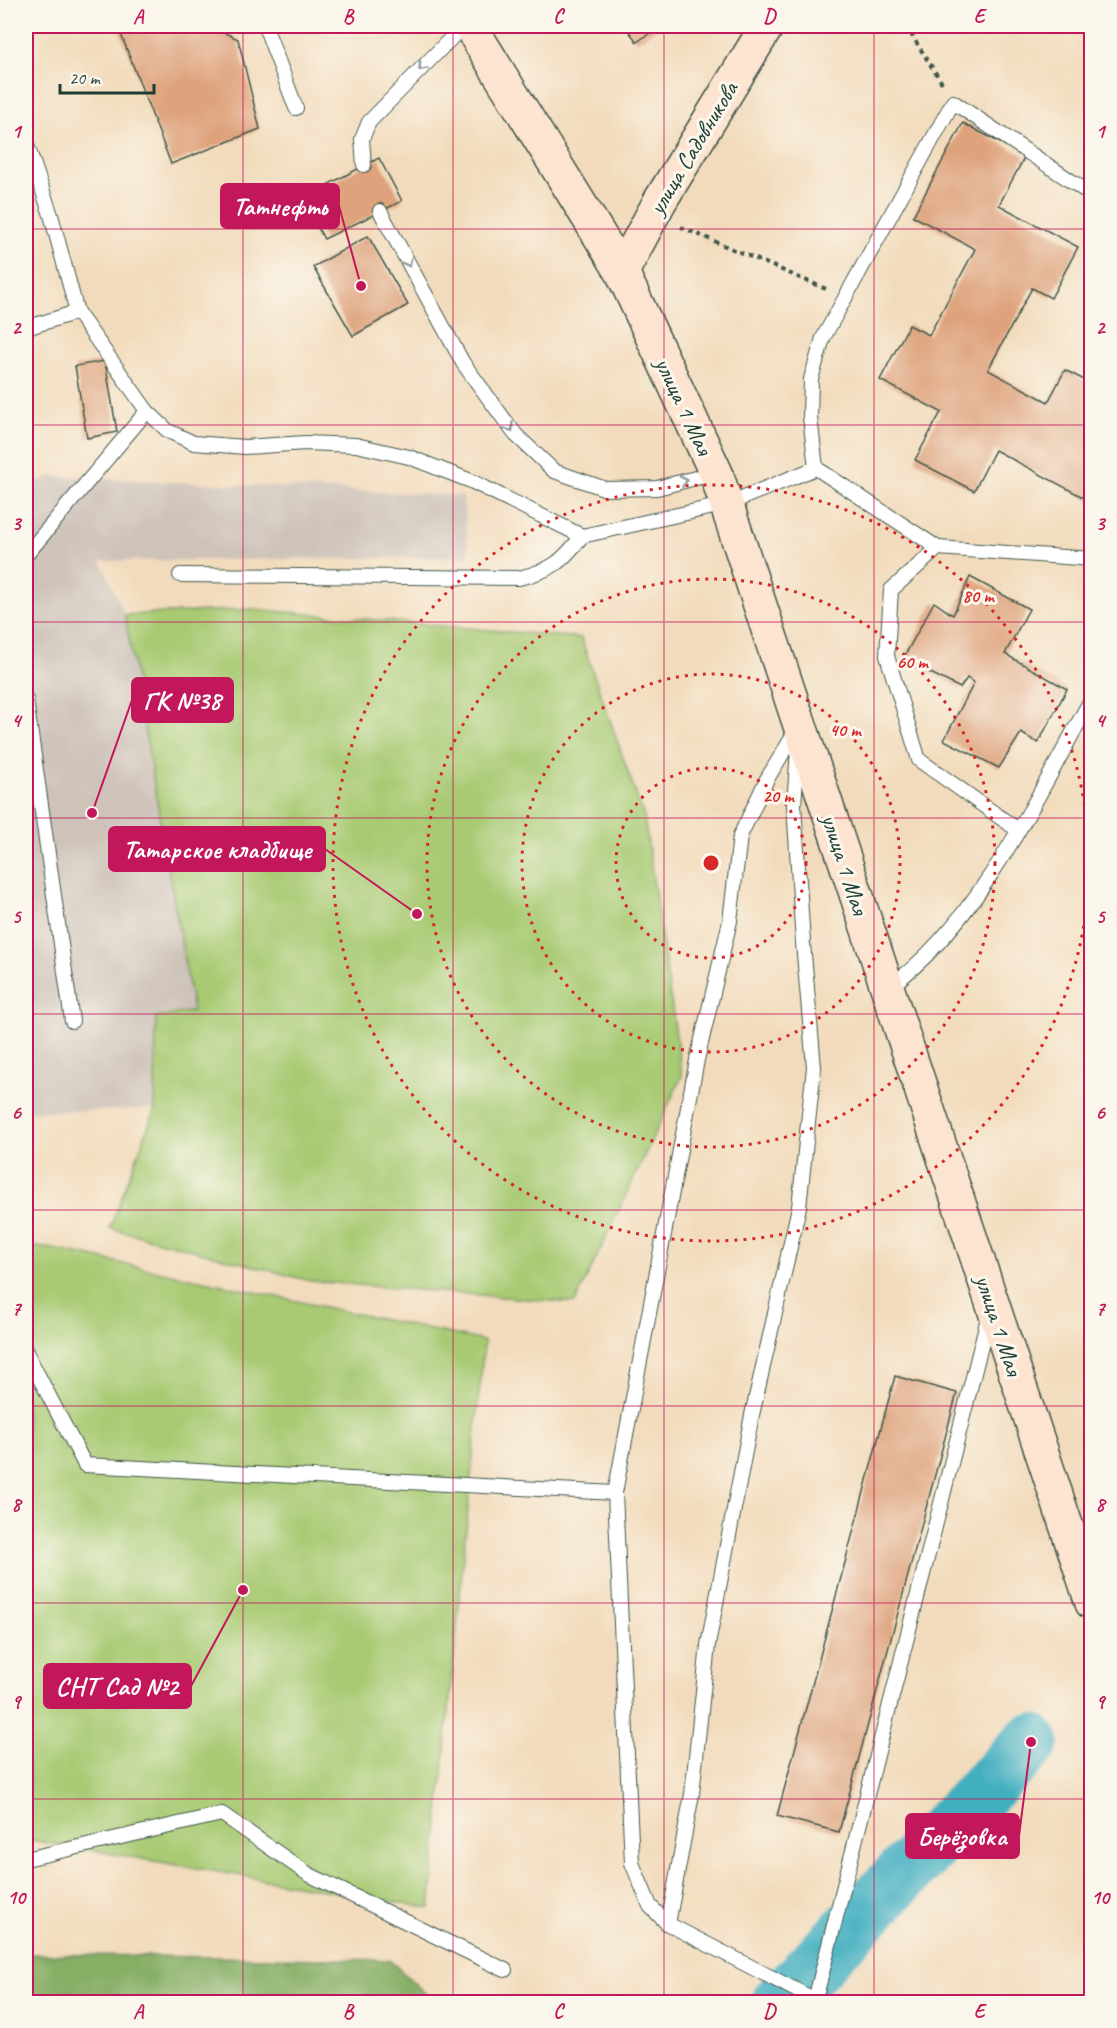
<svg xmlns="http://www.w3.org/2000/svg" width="1117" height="2028" viewBox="0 0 1117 2028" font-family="Caveat,sans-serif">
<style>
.industrial{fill:#cec2b9}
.green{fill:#a8ca73;stroke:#648454;stroke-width:1.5}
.forest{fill:#86ae65;stroke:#52764c;stroke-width:1.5}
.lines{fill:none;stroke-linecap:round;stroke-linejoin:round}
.river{stroke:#43afc1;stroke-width:57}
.building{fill:#dea27b}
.service-casing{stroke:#3f5548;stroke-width:16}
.secondary-casing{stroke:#3f5548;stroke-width:36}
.path{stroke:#3f5548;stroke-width:4;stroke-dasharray:4.5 4.5;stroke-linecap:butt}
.service{stroke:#fff;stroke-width:14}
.secondary{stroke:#fde4d0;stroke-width:33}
.oneway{stroke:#8f9e9a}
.grid{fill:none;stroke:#c2185b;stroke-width:1.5;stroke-opacity:0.55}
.ring{fill:none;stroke:#d62828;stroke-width:3;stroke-dasharray:3 6}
.labels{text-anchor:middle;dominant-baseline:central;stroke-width:6;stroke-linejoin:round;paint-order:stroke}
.street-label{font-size:24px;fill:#1f3d34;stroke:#fbf7ec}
.centre{fill:#d62828;stroke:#fbf7ec;stroke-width:3}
.ring-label{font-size:18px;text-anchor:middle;font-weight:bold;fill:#d62828;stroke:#fbf7ec;stroke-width:6;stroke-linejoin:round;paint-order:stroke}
.leader{fill:none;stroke:#c2185b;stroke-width:2}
.callout-dot{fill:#c2185b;stroke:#fbf7ec;stroke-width:2}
.callout{fill:#c2185b;stroke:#c2185b;stroke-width:2}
.callout-label{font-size:26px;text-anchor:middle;font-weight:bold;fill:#fff}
.neatline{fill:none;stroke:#c2185b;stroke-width:2}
.grid-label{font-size:20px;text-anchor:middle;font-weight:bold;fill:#c2185b}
</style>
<rect width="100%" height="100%" fill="#fbf7ec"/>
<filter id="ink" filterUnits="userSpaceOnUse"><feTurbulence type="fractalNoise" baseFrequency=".0167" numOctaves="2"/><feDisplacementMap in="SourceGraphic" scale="12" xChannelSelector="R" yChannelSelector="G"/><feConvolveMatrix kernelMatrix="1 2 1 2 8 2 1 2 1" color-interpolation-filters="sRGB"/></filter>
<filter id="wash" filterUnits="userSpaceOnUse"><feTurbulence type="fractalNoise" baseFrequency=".008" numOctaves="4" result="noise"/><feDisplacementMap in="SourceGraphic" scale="24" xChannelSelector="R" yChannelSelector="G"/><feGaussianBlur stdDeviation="1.35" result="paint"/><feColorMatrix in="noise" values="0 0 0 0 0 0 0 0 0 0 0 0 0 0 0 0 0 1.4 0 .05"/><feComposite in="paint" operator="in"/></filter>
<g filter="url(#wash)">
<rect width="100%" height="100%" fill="#f2dbbc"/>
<!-- industrial -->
<path class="industrial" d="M51 476 463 496 469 557 101 561 125 615 193 1011 156 1019 155 1109 26 1112V486Z"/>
<!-- green -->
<path class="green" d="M252 609 581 638 644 817 682 1076 575 1303 310 1281 110 1228 155 1109 156 1018 193 1011 125 615Z
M26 1246 54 1249 484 1341 430 1908 26 1839Z
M1091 1346V1417L1085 1400Z"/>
<!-- forest -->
<path class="forest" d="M26 1954 389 1960 435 2002H26Z"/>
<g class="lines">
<!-- river -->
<path class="river" d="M779 2002 1031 1742"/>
</g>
<g id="blocks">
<!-- building -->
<path class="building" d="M128 26H220L223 32 238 39 260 129 171 164 119 29Z
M625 26H660L637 42Z
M963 123 1025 156 999 205 1078 247 1051 298 1032 288 988 370 1048 402 1065 370 1092 384V502L995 450 974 491 915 460 941 412 880 380 909 325 929 335 975 249 913 216Z
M379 158 402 201 324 239 302 198Z
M368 236 408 305 353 336 313 267Z
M105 361 117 432 87 438 75 366Z
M970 577 1029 609 1005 654 1067 689 1038 743 1021 733 999 768 944 740 974 683 967 678 960 688 903 659 934 602 953 615Z
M895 1376 957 1393 839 1832 777 1816Z"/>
</g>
</g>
<g filter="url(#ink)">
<use href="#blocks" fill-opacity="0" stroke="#3f5548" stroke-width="1.5"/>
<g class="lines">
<defs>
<path id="service" d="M265 26 296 108
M26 142 51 215 77 312
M364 165 362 139 369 122 463 26
M380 211 463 363 515 434 554 471 606 489 657 488 715 473
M26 328 77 312 147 411 168 431 194 443 245 447 305 443 356 445 409 457 471 481 582 536 727 504 816 468 810 417 811 379 823 338 953 102 1092 195
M816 468 938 548 1092 559
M938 548 891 590 887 656 919 760 1018 830
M26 555 147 411
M180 575 519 578C552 570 561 563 582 536
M26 700 72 1021
M798 728 767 779 740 836 730 921 697 1060 615 1493 632 1863 650 1906 668 1924 815 2000 989 1314
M888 988C979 923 1038 794 1092 698
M26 1352 85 1465 615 1493
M26 1859 222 1814 308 1874 505 1970
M668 1924 692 1794 708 1645 752 1415 799 1207 814 1067 803 943 794 805 798 749"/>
<path id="secondary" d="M470 26 622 272 716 473 1092 1603
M622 272 660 201 767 26"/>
</defs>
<!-- service casing -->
<use href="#service" class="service-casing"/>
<!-- secondary casing -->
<use href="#secondary" class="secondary-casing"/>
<!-- path -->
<path class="path" d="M906 26 942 83
M681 227 826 289"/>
<!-- service -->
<use href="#service" class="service"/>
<!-- secondary -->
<use href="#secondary" class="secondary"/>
</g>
<!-- one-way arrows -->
<defs><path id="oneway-chevron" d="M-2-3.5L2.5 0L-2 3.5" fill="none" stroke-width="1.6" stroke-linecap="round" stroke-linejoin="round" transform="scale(1.5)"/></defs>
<g class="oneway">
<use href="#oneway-chevron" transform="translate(422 67) rotate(134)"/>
<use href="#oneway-chevron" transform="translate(408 263) rotate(61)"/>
<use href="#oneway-chevron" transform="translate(510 428) rotate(53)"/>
<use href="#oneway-chevron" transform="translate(684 481) rotate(-14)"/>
</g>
</g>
<!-- grid -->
<path class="grid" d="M243 26V2002M453 26V2002M664 26V2002M874 26V2002M26 229H1092M26 425H1092M26 622H1092M26 818H1092M26 1014H1092M26 1210H1092M26 1406H1092M26 1603H1092M26 1799H1092"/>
<!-- distance rings -->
<g class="ring">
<circle cx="711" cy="863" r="95"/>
<circle cx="711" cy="863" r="189"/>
<circle cx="711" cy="863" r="284"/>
<circle cx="711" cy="863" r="378"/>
</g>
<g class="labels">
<!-- street labels -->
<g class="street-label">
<text transform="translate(693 148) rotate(-59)">улица Садовникова</text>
<text transform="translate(684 406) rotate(65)">улица 1 Мая</text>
<text transform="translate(845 864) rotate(72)">улица 1 Мая</text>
<text transform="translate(999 1325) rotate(72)">улица 1 Мая</text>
</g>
</g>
<circle cx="711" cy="863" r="9" class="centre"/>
<g class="ring-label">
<text x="978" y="602">80 m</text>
<text x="912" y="668">60 m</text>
<text x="845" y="736">40 m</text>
<text x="778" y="802">20 m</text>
</g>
<!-- callouts -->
<path class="leader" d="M361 286L339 206M92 813L132 700M417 914L325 849M243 1590L191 1686M1031 1742L1019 1836"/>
<g class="callout-dot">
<circle cx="361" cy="286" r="6"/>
<circle cx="92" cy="813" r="6"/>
<circle cx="417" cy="914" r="6"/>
<circle cx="243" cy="1590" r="6"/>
<circle cx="1031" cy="1742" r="6"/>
</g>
<g class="callout">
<rect x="221" y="184" width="118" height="44" rx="6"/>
<rect x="132" y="678" width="101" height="44" rx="6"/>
<rect x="109" y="827" width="216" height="44" rx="6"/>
<rect x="44" y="1664" width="147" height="44" rx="6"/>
<rect x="906" y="1814" width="113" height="44" rx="6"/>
</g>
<g class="callout-label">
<text x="280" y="215">Татнефть</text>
<text x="182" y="709">ГК №38</text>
<text x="217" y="858">Татарское кладбище</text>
<text x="117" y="1695">СНТ Сад №2</text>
<text x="962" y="1845">Берёзовка</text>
</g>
<!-- margin -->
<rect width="1117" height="2028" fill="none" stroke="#fbf7ec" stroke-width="66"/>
<!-- scale -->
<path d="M60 84v9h94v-9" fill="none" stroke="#1f3d34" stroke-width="3"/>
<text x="69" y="84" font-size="18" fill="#1f3d34" stroke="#fbf7ec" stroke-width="4.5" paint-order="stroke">20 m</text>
<rect x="33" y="33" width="1051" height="1962" class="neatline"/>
<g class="grid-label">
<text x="138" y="23">A</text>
<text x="348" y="23">B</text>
<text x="558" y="23">C</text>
<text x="769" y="23">D</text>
<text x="979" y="23">E</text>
<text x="16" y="138">1</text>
<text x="1100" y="138">1</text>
<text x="16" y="334">2</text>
<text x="1100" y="334">2</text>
<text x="16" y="530">3</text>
<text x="1100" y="530">3</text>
<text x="16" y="727">4</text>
<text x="1100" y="727">4</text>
<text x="16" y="923">5</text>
<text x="1100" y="923">5</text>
<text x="16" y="1119">6</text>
<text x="1100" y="1119">6</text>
<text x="16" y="1315">7</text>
<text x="1100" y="1315">7</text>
<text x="16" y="1511">8</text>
<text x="1100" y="1511">8</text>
<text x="16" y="1708">9</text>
<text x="1100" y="1708">9</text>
<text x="16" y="1904">10</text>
<text x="1100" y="1904">10</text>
<text x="138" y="2018">A</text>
<text x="348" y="2018">B</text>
<text x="558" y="2018">C</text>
<text x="769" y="2018">D</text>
<text x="979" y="2018">E</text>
</g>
</svg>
